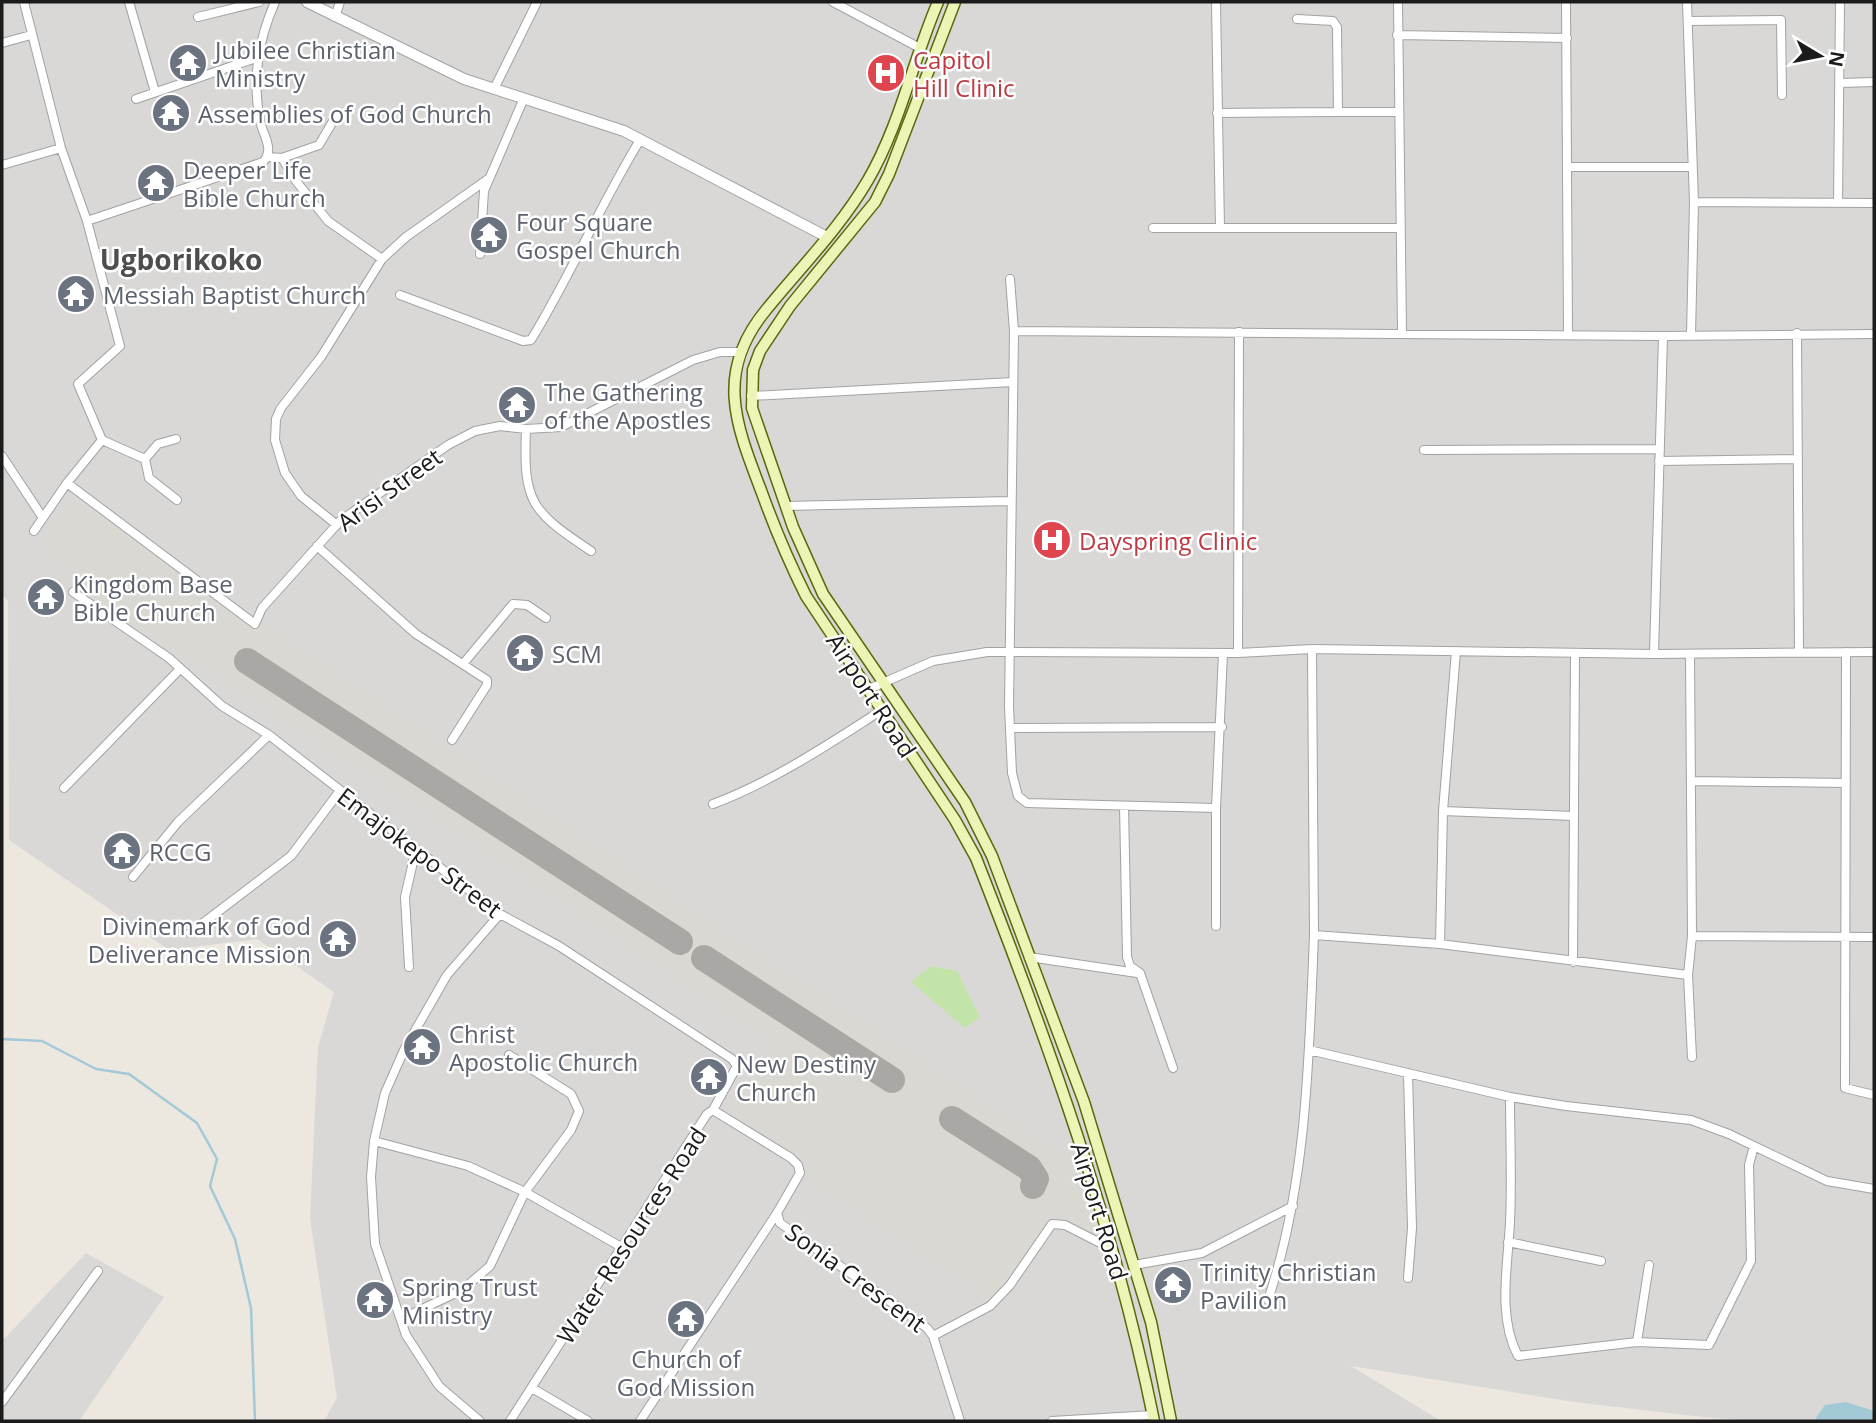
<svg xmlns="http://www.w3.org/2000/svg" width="1876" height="1423" viewBox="0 0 1876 1423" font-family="'Open Sans',sans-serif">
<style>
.residential{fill:#d9d8d7}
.airport{fill:#dad8d2}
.grass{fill:#c3e4a8}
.water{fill:#a3c9d7}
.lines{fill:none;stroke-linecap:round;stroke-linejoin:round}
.stream{stroke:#a3c9d7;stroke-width:2.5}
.taxiway{stroke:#aaa8a4;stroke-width:26}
.minor-casing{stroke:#a2a2a2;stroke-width:10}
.tertiary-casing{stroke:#a2a2a2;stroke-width:12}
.secondary-casing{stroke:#5a680b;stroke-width:13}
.minor{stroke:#fff;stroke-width:8}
.tertiary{stroke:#fff;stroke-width:10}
.secondary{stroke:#eef4b6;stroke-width:10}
.labels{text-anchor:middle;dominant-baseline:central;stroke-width:5;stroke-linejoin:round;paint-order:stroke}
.worship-label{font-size:24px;fill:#5b616d;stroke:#fff;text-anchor:start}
.health-label{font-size:24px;fill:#be3a42;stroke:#fff;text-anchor:start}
.street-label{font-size:24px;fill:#1b1b1b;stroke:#fff}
.quarter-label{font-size:28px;font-weight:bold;fill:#4e4e4e;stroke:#fff}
</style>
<rect width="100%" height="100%" fill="#ece8e0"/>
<!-- residential -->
<path class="residential" d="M2 2H1874V1421H1753L1703 1417 1574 1402 1351 1366 1441 1421H324L337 1398 310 1218 318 1047 334 992 257 939 169 950 9 840 8 601 2 595Z
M86 1253 164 1297 79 1421H2V1341Z"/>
<!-- airport -->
<path class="airport" d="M70 497 1075 1162 1098 1238 1065 1216 1053 1215 995 1301 808 1182 809 1163 727 1109 772 1042 242 692 73 588 79 579 38 545Z"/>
<!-- grass -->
<path class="grass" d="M931 966 957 971 980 1017 965 1028 911 982Z"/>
<!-- water -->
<path class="water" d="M1846 1402 1874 1411V1421H1814L1825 1405Z"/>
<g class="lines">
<!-- stream -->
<path class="stream" d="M2 1039 42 1041 96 1069 129 1074 197 1123 217 1159 210 1186 235 1239 251 1308 255 1421"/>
<!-- taxiway -->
<path class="taxiway" d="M247 661 680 942
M704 958 892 1080
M952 1119 1029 1168 1036 1179 1033 1186"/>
<defs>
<path id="minor" d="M24 2 61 148 87 221 120 346 78 384 102 440 145 459 158 444 176 439
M129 2 155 92
M833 2 918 47
M1216 2 1220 228H1400
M1398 2 1402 332
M1687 2 1694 202 1691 335
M1566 4 1568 333
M198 17 259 2
M335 17 340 2
M1688 21 1781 20 1782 95
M1397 35 1567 38
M2 43 31 35
M1840 83 1874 82
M494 89 537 2
M136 99 256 58
M1335 112H1398
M1217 113 1338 112 1337 27 1333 21 1297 19
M267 157 282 158 296 181 328 221 382 259
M282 158 319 145 336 116
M2 165 61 148
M1568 167H1692
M1694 202 1874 203
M1838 203 1840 2
M87 221 263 162C275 150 263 135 260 121 252 78 258 41 275 2
M1153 228H1220
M480 254 484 191 524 98
M1010 279 1014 331 1009 706 1012 773 1018 796 1027 803 1216 808 1223 653
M400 295 523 341 531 340C571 275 600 205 640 140
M1014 331 1663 336 1874 334
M1797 333 1799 652
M751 396 1013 382
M526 429C523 503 531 511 591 551
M1424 450 1660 449
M2 456 43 518
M145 459 149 478 177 500
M1659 461 1798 459
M67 483 255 624 262 608 340 521 448 445 475 431 500 426 526 429 561 427 693 360 720 352H739
M785 506 1011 501
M337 525 301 496 285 473 275 440 276 419 281 408 321 357 382 259 406 237 488 179
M34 531 67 483 102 440
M317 546 416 634 487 680V685L452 740
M73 592 169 658 222 706 269 735 500 914 559 946 732 1059 737 1066 713 1110
M1312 649 1314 935
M1846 652 1845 1088 1874 1095
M1238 653 1239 332
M1654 654 1663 336
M1690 654 1692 936 1688 975 1692 1057
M463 664 513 604 527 605 546 618
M869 689 933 661 987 652 1238 653 1312 649 1654 654 1874 652
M1010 728 1222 727
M1692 781 1846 783
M64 788 179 670
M713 804C774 781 827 745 882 710
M1124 806 1127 957 1130 966 1140 973 1173 1068
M1443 811 1573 816
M133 877 178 822 269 735
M1216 926V808
M190 933 291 856 339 792
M1692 936 1874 937
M1440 944 1443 811 1456 651
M1029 957 1137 973
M1573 962 1575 653
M409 967 405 897 416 849
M1309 1050 1510 1097 1566 1106 1691 1120 1729 1134 1827 1181 1874 1189
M1408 1073 1412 1228 1408 1278
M1510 1097C1510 1138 1512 1180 1510 1222 1508 1265 1497 1316 1518 1356L1637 1342 1709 1345 1751 1261 1749 1165 1754 1146
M374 1141 468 1166 525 1192 623 1248
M777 1213 780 1223 927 1328 933 1336 960 1421
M1508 1242 1601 1261
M1134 1265 1202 1253 1293 1206
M1268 1300C1307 1183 1309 1057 1314 935L1440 944 1688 975
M401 1319 462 1290 490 1266 525 1192 571 1130 579 1111 571 1094 509 1055
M933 1336 990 1306 1010 1285 1052 1224 1065 1225 1112 1249
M1637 1342 1649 1265
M532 1388 588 1421
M2 1402 98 1271
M480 1421 439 1386 406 1335 375 1244 371 1177 374 1141 385 1093 404 1050 447 975 500 914
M510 1421 707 1114 713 1110 791 1158 798 1165 800 1173 777 1213 640 1421
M1052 1421 1153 1415"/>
<path id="tertiary" d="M307 2 464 79 624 131 827 237"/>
<path id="secondary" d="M938 2C913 60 900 125 868 180 840 228 801 267 766 310 714 373 736 425 762 493 775 529 789 562 806 596L955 820 976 858C1048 1041 1115 1228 1154 1421
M955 2 889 174 875 202 790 306 760 351 753 370 752 408 793 527 823 594 965 802 992 856 1084 1102 1151 1322 1171 1421"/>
</defs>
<!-- minor casing -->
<use href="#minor" class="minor-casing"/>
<!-- tertiary casing -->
<use href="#tertiary" class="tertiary-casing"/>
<!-- secondary casing -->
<use href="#secondary" class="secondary-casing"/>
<!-- minor -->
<use href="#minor" class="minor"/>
<!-- tertiary -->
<use href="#tertiary" class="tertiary"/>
<!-- secondary -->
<use href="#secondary" class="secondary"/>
</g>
<!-- icons -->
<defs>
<symbol id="temple-disc" viewBox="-11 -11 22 22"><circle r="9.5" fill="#6b7280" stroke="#fff"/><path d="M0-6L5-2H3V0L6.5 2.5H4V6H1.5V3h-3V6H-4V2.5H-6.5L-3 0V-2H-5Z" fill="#fff"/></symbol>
<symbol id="hospital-disc" viewBox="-11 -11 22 22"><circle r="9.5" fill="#e0444e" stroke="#fff"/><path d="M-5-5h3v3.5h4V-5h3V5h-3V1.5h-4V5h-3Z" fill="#fff"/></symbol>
</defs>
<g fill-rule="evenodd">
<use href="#temple-disc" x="166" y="41" width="44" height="44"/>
<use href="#hospital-disc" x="864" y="51" width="44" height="44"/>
<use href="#temple-disc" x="149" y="91" width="44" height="44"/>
<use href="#temple-disc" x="134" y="161" width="44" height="44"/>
<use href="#temple-disc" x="467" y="213" width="44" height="44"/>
<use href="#temple-disc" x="54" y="272" width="44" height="44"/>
<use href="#temple-disc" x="495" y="383" width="44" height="44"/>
<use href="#hospital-disc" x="1030" y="518" width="44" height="44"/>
<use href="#temple-disc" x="24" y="575" width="44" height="44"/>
<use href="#temple-disc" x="503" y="631" width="44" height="44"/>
<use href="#temple-disc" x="100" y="829" width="44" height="44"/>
<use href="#temple-disc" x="316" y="917" width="44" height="44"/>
<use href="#temple-disc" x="400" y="1025" width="44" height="44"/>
<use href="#temple-disc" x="687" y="1055" width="44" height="44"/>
<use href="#temple-disc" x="1151" y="1263" width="44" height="44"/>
<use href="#temple-disc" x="353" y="1278" width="44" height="44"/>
<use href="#temple-disc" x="664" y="1297" width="44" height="44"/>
</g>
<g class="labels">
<!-- worship labels -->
<g class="worship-label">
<text x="215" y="49">Jubilee Christian<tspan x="215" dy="28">Ministry</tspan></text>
<text x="198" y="113">Assemblies of God Church</text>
<text x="183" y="169">Deeper Life<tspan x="183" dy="28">Bible Church</tspan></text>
<text x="516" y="221">Four Square<tspan x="516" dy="28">Gospel Church</tspan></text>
<text x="103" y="294">Messiah Baptist Church</text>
<text x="544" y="391">The Gathering<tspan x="544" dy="28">of the Apostles</tspan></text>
<text x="73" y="583">Kingdom Base<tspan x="73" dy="28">Bible Church</tspan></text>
<text x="552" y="653">SCM</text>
<text x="149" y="851">RCCG</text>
<text x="311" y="925" text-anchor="end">Divinemark of God<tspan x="311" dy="28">Deliverance Mission</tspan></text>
<text x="449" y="1033">Christ<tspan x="449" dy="28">Apostolic Church</tspan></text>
<text x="736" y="1063">New Destiny<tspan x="736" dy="28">Church</tspan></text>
<text x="1200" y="1271">Trinity Christian<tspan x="1200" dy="28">Pavilion</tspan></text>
<text x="402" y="1286">Spring Trust<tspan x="402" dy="28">Ministry</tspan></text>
<text x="686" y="1358" text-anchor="middle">Church of<tspan x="686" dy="28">God Mission</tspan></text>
</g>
<!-- health labels -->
<g class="health-label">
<text x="913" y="59">Capitol<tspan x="913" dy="28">Hill Clinic</tspan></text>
<text x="1079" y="540">Dayspring Clinic</text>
</g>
<!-- street labels -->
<g class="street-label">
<text transform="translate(389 489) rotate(-36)">Arisi Street</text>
<text transform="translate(872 695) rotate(57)">Airport Road</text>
<text transform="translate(420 852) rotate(37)">Emajokepo Street</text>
<text transform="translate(1100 1211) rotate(73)">Airport Road</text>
<text transform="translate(631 1235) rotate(-57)">Water Resources Road</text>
<text transform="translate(856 1277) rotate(36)">Sonia Crescent</text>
</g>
<!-- quarter labels -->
<g class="quarter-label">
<text x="181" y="259">Ugborikoko</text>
</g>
</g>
<!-- border -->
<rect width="1876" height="1423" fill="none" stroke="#1b1b1b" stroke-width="7"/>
<!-- north arrow -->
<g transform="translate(1820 56) rotate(100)" stroke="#ffffff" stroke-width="5" paint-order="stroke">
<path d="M0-5L12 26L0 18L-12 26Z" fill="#1b1b1b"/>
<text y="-10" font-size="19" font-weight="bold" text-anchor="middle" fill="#1b1b1b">N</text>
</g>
</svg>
